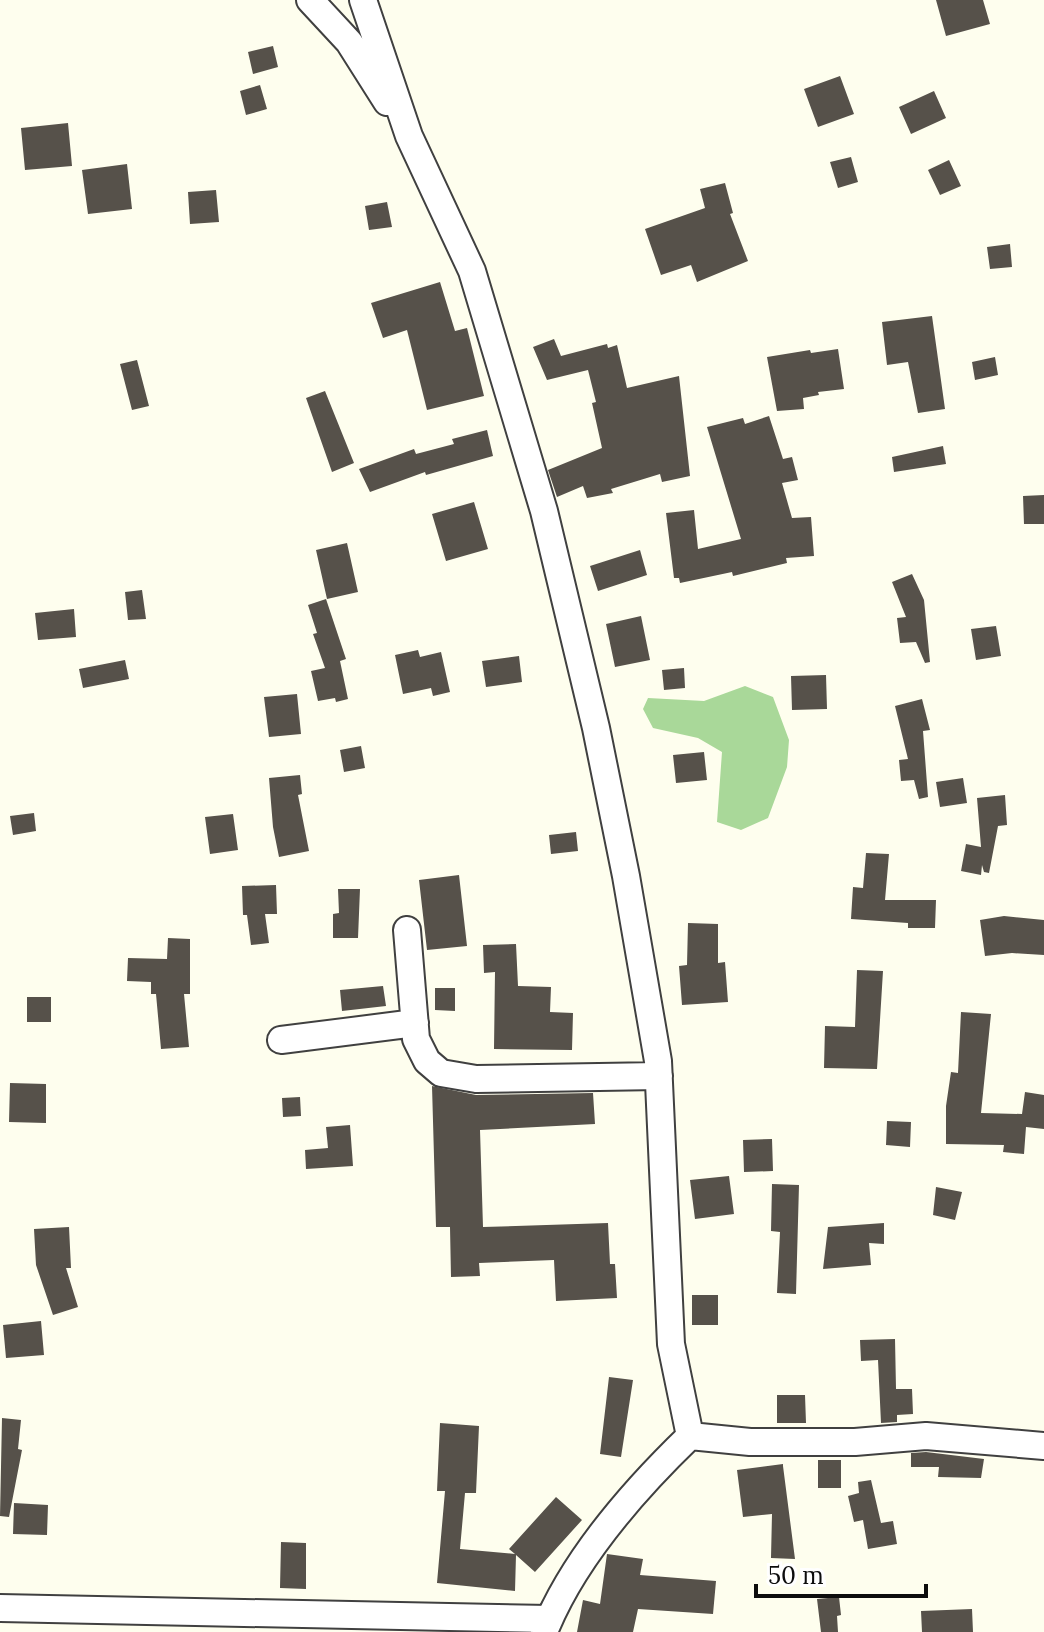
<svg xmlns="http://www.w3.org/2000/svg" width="1044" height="1632" viewBox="0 0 1044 1632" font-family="Lora,serif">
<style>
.forest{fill:#a9d899}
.building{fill:#56514a}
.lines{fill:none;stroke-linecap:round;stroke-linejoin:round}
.minor-casing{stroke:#404040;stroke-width:30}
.minor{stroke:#fff;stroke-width:26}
</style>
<rect width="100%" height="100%" fill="#fefeee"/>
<!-- forest -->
<path class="forest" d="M745 686 773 697 789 740 787 767 768 818 741 830 717 822 722 752 698 738 653 728 643 709 648 698 704 701Z"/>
<!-- building -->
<path class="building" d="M936 0H983L990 24 946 36Z
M273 46 278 67 253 74 248 52Z
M840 76 854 114 818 127 804 89Z
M260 85 267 109 246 115 240 91Z
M934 91 946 118 911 134 899 107Z
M68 123 72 166 25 170 21 128Z
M851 157 858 182 838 188 830 162Z
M949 160 961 186 940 195 928 170Z
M127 164 132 209 88 214 82 170Z
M725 183 733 213 730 214 748 261 697 282 691 265 661 275 645 229 705 208 700 189Z
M216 190 219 222 190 224 188 192Z
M387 202 392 227 369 230 365 206Z
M1010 244 1012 267 990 269 987 247Z
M440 282 455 331 467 328 484 396 427 410 407 330 383 338 371 303Z
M932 316 945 409 918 413 908 362 887 365 882 322Z
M554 339 561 356 607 344 608 348 617 345 627 388 679 376 690 476 662 482 660 474 611 489 613 493 587 498 583 486 557 497 548 470 602 448 592 403 596 402 588 370 547 380 533 347Z
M838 349 844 389 818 392 819 395 803 398 804 409 777 411 767 357 810 350 811 353Z
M995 357 998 375 975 380 972 362Z
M137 360 149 406 132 410 120 364Z
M325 391 354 463 332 472 306 398Z
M769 416 783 459 792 457 798 480 782 483 792 518 811 517 814 556 786 558 787 563 733 576 732 572 680 583 679 578H674L666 513 694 510 698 549 741 539 707 427 743 418 745 424Z
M487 430 493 456 426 475 425 472 370 492 359 469 414 449 416 454 454 444 452 439Z
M943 446 946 464 894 472 892 457Z
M1044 495V524H1024L1023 496Z
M474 502 488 549 446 561 432 514Z
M347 543 358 592 327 599 316 550Z
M640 550 647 575 598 591 590 566Z
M912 574 924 600 930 662 925 663 916 642 900 643 897 618 906 617 892 582Z
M142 590 146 619 128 620 125 592Z
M326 599 346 659 340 661 348 699 336 702 335 698 318 701 311 671 325 668 313 634 317 633 308 605Z
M74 609 76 637 38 640 35 613Z
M641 616 650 660 615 667 606 624Z
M996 626 1001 656 976 660 971 629Z
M418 650 420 657 441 652 450 692 433 696 431 688 403 694 395 655Z
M519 656 522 682 486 687 482 661Z
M125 660 129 679 83 688 79 669Z
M684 668 685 688 664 690 662 670Z
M826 675 827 709 792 710 791 676Z
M297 694 301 734 269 737 264 697Z
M922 699 930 730 923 731 928 797 919 799 914 780 901 781 899 760 908 759 895 706Z
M361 746 365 768 344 772 340 750Z
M704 752 707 780 676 783 673 755Z
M300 775 302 794 298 795 309 851 279 857 273 827 269 778Z
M963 778 967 803 940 807 936 782Z
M1005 795 1007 825 998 826 989 873 984 872 982 865 981 875 961 871 966 844 981 847 977 798Z
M34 813 36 831 13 835 10 816Z
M233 814 238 850 210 854 205 817Z
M576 832 578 851 551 854 549 835Z
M866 853 889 854 885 900H936L935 928H908V923L851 919 853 887 863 888Z
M459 875 467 946 427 950 419 880Z
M276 885 277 914H265L269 943 251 945 247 915H243L242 886Z
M338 889H360L358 938H333V914L339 913Z
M1004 916 1044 920V955L1012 953 985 956 980 920Z
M688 923 718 924V963L725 962 728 1002 682 1005 679 966 687 965Z
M168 938 190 939V994H184L189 1047 161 1049 156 994H151V982L127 981 128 958 167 959Z
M516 944 518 986 551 987 550 1012 573 1013 572 1050 494 1049 495 972 484 973 483 945Z
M857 970 883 971 877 1069 824 1068 825 1026 855 1027Z
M383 986 386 1006 342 1011 340 990Z
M435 988H455V1011L435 1010Z
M27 997H51V1022H27Z
M961 1012 991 1014 981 1113 1022 1114 1025 1092 1044 1095V1129L1026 1127 1024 1154 1003 1152 1004 1145 946 1144V1106L951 1072 958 1073Z
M10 1083 46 1084V1123L9 1122Z
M432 1086 476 1095 593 1093 595 1124 480 1130 483 1227 608 1223 610 1264H615L617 1298 556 1301 554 1260 479 1263 480 1276 451 1277 450 1227H436Z
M300 1097 301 1116 283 1117 282 1098Z
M887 1121 911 1122 910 1147 886 1145Z
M350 1125 353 1166 306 1169 305 1150 328 1148 326 1127Z
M772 1139 773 1171 744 1172 743 1140Z
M729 1176 734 1214 695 1219 690 1180Z
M772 1184 799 1185 796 1294 777 1293 780 1232 771 1231Z
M936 1187 962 1192 955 1220 933 1215Z
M884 1223V1244L869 1243 871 1265 823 1269 828 1227Z
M69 1227 71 1268H66L78 1307 53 1315 36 1265 34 1229Z
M692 1295H718V1325H692Z
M41 1321 44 1355 6 1358 3 1325Z
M895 1339 896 1389H912L913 1414 897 1415V1422L881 1423 878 1360 861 1361 860 1340Z
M609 1377 633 1380 621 1457 600 1454Z
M777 1395H805L806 1423H777Z
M2 1418 21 1420 18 1449 22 1450 9 1517 0 1516Z
M440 1423 479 1426 476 1493H465L460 1549 515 1554 509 1549 556 1497 582 1520 535 1572 516 1555 515 1591 437 1583 445 1491H437Z
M926 1452 984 1459 981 1478 938 1477 939 1467H911V1453Z
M818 1460H841V1488H818Z
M783 1464V1466L795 1559 771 1558 772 1514 743 1517 737 1470Z
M871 1480 881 1523 893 1521 897 1544 868 1549 863 1520 854 1522 848 1496 859 1493 858 1482Z
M14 1503 48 1505 47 1535 13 1534Z
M281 1542 306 1543V1589L280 1588Z
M607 1554 643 1559 640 1575 716 1581 713 1614 638 1609 633 1632H577L583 1600 600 1604Z
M839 1597 841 1615 837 1616 838 1632H821L817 1599Z
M972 1609 973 1632H922L921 1611Z"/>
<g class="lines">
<defs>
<path id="minor" d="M310 0 349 42 387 102
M363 0 409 136 472 271 544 511 596 728 626 876 658 1061 671 1344 690 1436
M407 930 416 1039 427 1061 441 1073 476 1079 659 1076
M281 1040 415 1023
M0 1608 549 1619
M544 1632C573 1559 634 1490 690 1436L750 1442H855L926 1436 1044 1446"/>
</defs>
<!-- minor casing -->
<use href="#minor" class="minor-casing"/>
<!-- minor -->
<use href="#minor" class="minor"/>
</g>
<!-- scale -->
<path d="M756 1584v12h170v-12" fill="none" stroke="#0d0d0d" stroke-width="4"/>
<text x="768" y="1584" font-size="24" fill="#0d0d0d" stroke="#ffffff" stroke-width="6" paint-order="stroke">50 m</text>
</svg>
